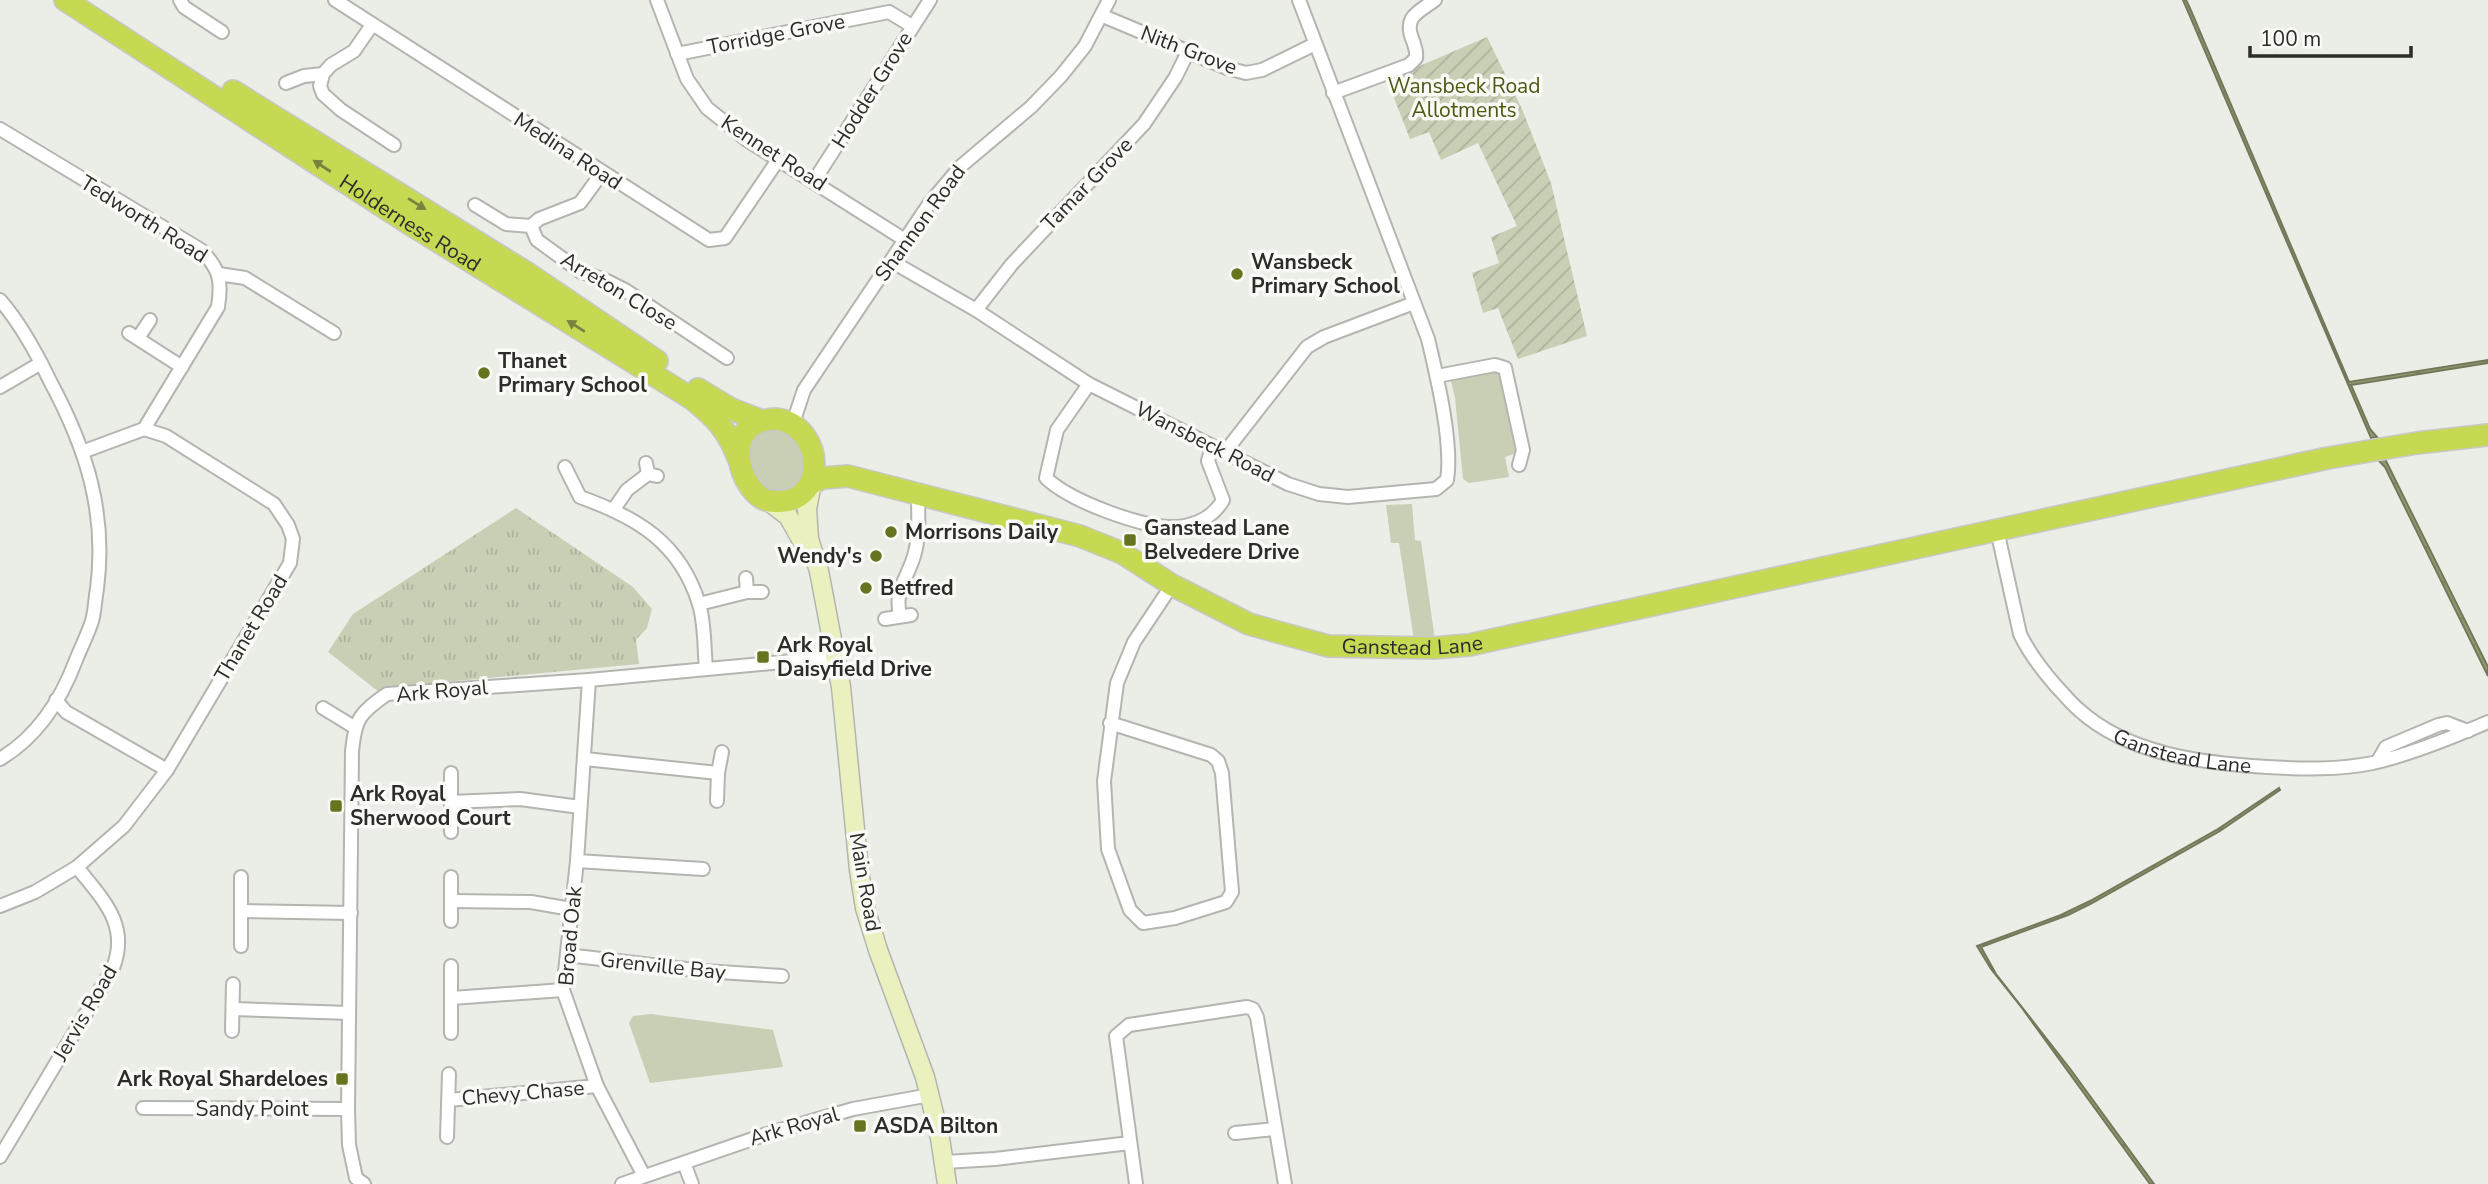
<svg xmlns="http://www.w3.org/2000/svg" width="2488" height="1184" viewBox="0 0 2488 1184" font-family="'Nunito Sans',sans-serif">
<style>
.grass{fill:#c9cfb5}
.park{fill:url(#park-tufts)}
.garden{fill:url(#garden-furrows)}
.water{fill:url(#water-ripples);stroke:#73785a;stroke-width:2}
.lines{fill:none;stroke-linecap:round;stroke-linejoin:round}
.minor-casing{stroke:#b4b5b0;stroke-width:16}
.secondary-casing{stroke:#b4b5b0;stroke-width:21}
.trunk-casing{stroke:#c8c8c8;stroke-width:24}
.minor{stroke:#fff;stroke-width:12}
.secondary{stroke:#eaf1be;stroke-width:18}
.trunk{stroke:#c7d853;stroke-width:21}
.oneway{fill:#7a823e}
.poi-dot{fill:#67741f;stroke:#f9faf5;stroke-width:2.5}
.labels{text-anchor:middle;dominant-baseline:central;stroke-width:7;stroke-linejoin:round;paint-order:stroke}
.street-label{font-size:21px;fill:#2c2c2a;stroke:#f9faf5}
.park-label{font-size:21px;fill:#4e5814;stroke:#f9faf5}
.poi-label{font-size:21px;font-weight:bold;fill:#2c2c2a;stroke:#f9faf5;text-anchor:start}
</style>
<defs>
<pattern id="park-tufts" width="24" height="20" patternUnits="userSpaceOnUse" patternTransform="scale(1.75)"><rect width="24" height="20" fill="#c9cfb5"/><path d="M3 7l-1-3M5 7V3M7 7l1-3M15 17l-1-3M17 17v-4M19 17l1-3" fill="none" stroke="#adb29c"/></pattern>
<pattern id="garden-furrows" width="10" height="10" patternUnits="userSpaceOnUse" patternTransform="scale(1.75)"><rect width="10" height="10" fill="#c9cfb5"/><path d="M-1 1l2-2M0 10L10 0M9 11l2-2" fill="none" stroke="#adb29c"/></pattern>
<pattern id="water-ripples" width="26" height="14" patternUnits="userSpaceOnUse" patternTransform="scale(1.75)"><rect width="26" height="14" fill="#91996f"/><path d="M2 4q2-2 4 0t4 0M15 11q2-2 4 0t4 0" fill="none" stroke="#777d5b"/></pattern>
</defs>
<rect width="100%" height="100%" fill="#ebede7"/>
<!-- grass -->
<path class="grass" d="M1491 370 1500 372 1519 452 1505 457 1509 477 1469 483 1463 479 1455 398 1450 377Z
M767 427 792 432 808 464 796 491 766 492 747 463 751 438Z
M1412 504 1415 540 1421 541 1435 640H1414L1399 543H1391L1386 505Z
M651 1014 773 1030 783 1067 650 1083 629 1023 633 1016Z"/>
<!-- park -->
<path class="park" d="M516 508 633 587 652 609 647 628 636 640 639 664 391 687 379 692 328 652 353 614Z"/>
<!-- garden -->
<path class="garden" d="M1487 37 1522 109 1551 183 1587 336 1518 359 1498 308 1483 313 1472 273 1499 263 1491 237 1517 226 1478 143 1441 160 1429 132 1410 139 1387 80Z"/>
<!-- water -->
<path class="water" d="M2183 0H2186L2189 6 2349 382 2488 360V363L2351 385 2370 429 2377 437 2371 438Z
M2385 459 2488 667V676L2385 467 2378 460Z
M2279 788 2280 790 2220 831 2092 903 2068 915 1981 947 1996 974 2071 1070 2154 1184H2150L2022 1008 1991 969 1977 946 2061 915 2090 901 2218 829Z"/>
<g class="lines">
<defs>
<g id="minor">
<path d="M180 0 184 7 222 32"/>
<path d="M335 0 709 240 725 238 778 160"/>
<path d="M657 0 687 79 707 108 747 140 905 240"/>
<path d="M1103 16 1227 68 1246 73 1262 70 1315 44"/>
<path d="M372 25 354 51 331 65 323 74 320 86 323 94 341 110 394 145"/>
<path d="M677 54 889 12 912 26"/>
<path d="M286 83 304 76 323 74"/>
<path d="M1333 93 1409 65 1416 58C1417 51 1415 47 1413 41 1403 17 1417 13 1435 0"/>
<path d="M0 129 201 250C220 269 222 281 218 307L144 429 82 452"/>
<path d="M814 181 930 0"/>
<path d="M475 205 506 224 531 226 539 219 580 203 602 173"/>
<path d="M531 226 537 240 581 272 603 279 625 290 727 358"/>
<path d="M891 261 976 310 1089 384 1288 484 1319 494 1348 497 1436 489 1447 480C1453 443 1437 377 1428 339L1299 0"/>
<path d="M219 274 245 278 334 333"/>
<path d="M0 300C21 324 36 352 50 381 86 448 107 512 97 589 95 599 95 611 92 621 88 634 81 647 76 660 61 700 37 737 0 759"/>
<path d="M976 310 1012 264 1144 124 1175 78 1188 52"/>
<path d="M129 333 182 367"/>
<path d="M138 338 150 320"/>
<path d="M1437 376 1495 365 1505 368 1523 450 1519 465"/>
<path d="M1089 384 1057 430 1046 478C1070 501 1144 529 1178 527 1197 525 1214 516 1223 500L1208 461 1212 447"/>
<path d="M0 387 41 363"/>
<path d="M799 428 795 417 804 390 929 204 961 166 1031 107 1061 76 1085 46 1109 0"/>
<path d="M1225 452 1307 347 1324 337 1414 303"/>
<path d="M646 463 648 474 657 476"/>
<path d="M565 467 580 497C636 517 680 542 699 604 705 623 704 648 706 668"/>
<path d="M614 509 627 490 648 474"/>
<path id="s1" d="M1997 530 2020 634C2029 653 2042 670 2056 686 2063 693 2070 702 2078 709 2128 755 2203 763 2267 767 2302 769 2339 770 2373 763 2412 754 2451 738 2488 722"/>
<path d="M746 578 747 592H762"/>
<path d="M699 604 747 592"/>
<path d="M900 615C894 591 907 579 914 556 920 536 918 515 918 494"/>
<path d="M885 619 911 615"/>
<path d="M589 680 577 861 563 990 597 1086 644 1176"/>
<path d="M56 700 66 712 167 770"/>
<path d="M323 708 354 727"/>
<path d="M1110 723 1211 755 1218 761 1222 773 1232 892 1226 902 1175 918 1143 923 1130 910 1108 849 1104 781 1117 683 1134 642 1172 585"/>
<path d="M585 759 718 773"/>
<path d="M2378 761 2386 747 2438 725 2447 723 2468 731"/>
<path d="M717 801 718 773 722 752"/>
<path d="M451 802 520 799 580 807"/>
<path d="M451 832V773"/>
<path d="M577 861 703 869"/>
<path d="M241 877V946"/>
<path d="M451 877V921"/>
<path d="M452 901 531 902 571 909"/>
<path d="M0 906 35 892 77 867 124 826 167 770 290 563 293 539 288 525 274 504 166 436 144 429"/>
<path d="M241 911 351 913"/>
<path d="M567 955 703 971 782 976"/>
<path d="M452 998 563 990"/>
<path d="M233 1009 349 1013"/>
<path d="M232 1031 233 984"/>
<path d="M451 1033V966"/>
<path d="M449 1100 597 1086"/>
<path d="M143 1108 348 1109"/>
<path d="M1235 1133 1275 1129"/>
<path d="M447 1137 449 1074"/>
<path d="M0 1157 113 968C130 924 102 899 77 867"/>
<path d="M945 1162 995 1159 1130 1143"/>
<path d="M684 1163 692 1184"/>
<path d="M364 1184 356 1178 349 1145 348 1109 352 752C355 718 360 713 387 694L589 680 836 657"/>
<path d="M622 1184 770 1133 853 1109 930 1095"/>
<path d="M1136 1184 1116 1036 1129 1025 1247 1007 1253 1009 1257 1017 1285 1184"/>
</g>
<path id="secondary" d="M812 483 807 509 809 539 819 571 841 687 859 870 865 908 878 950 925 1077 940 1138 947 1184
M768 501 788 516 807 550"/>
<g id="trunk">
<path id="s2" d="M65 0 405 221 691 398C716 418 727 429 739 460"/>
<path d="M233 91 527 273 657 361"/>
<path d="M698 389 731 409 760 420"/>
<path d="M777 419C825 426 830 509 770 501 741 497 715 420 777 419Z"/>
<path id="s3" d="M812 483 823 478 848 476 1080 536 1122 553 1172 585 1249 624 1328 646 1433 648 1469 645 2328 458 2417 443 2488 435"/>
</g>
</defs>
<!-- minor casing -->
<use href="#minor" class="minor-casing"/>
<!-- secondary casing -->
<use href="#secondary" class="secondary-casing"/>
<!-- trunk casing -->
<use href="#trunk" class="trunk-casing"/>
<!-- minor -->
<use href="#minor" class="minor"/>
<!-- secondary -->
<use href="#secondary" class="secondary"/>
<!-- trunk -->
<use href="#trunk" class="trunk"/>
</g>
<!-- one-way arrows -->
<defs><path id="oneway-solid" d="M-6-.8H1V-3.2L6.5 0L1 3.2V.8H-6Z" transform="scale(1.75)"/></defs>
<g class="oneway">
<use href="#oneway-solid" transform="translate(322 166) rotate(-147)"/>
<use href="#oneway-solid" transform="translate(417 204) rotate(32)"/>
<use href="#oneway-solid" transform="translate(576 326) rotate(-148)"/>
</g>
<!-- markers -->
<g class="poi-dot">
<circle cx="1237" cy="274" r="7"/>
<circle cx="484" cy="373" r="7"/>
<circle cx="891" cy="532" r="7"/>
<rect x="1123" y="533" width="14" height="14" rx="3.5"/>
<circle cx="876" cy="556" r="7"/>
<circle cx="866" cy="588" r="7"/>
<rect x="756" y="650" width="14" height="14" rx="3.5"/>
<rect x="329" y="799" width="14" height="14" rx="3.5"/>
<rect x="335" y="1072" width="14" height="14" rx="3.5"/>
<rect x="853" y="1119" width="14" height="14" rx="3.5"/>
</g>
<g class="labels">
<!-- street labels -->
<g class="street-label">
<text transform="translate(776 34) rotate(-11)">Torridge Grove</text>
<text transform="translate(1189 50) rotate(21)">Nith Grove</text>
<text transform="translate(872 90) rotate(-58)">Hodder Grove</text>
<text transform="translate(568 151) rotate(33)">Medina Road</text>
<text transform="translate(774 153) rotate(33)">Kennet Road</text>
<text transform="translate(1087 184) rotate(-46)">Tamar Grove</text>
<text transform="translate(144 219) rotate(32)">Tedworth Road</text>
<text stroke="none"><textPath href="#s2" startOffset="411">Holderness Road</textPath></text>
<text transform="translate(920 223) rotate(-54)">Shannon Road</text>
<text transform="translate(619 291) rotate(31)">Arreton Close</text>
<text transform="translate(1205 442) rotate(27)">Wansbeck Road</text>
<text transform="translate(251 628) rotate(-59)">Thanet Road</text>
<text stroke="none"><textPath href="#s3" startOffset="634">Ganstead Lane</textPath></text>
<text transform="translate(442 691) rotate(-5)">Ark Royal</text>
<text stroke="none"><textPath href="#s1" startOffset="317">Ganstead Lane</textPath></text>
<text transform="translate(865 882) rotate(80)">Main Road</text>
<text transform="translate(570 936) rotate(-85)">Broad Oak</text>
<text transform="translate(663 966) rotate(6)">Grenville Bay</text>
<text transform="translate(85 1013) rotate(-60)">Jervis Road</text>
<text transform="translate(523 1093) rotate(-5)">Chevy Chase</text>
<text x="252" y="1109">Sandy Point</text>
<text transform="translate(794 1126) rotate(-16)">Ark Royal</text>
</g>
<!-- park labels -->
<g class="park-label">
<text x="1464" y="86">Wansbeck Road<tspan x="1464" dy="24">Allotments</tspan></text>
</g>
<!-- poi labels -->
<g class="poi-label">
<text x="1251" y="262">Wansbeck<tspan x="1251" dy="24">Primary School</tspan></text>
<text x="498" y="361">Thanet<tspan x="498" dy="24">Primary School</tspan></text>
<text x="1144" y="528">Ganstead Lane<tspan x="1144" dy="24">Belvedere Drive</tspan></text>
<text x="905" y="532">Morrisons Daily</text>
<text x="862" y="556" text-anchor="end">Wendy's</text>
<text x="880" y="588">Betfred</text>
<text x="777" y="645">Ark Royal<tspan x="777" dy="24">Daisyfield Drive</tspan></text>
<text x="350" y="794">Ark Royal<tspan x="350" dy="24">Sherwood Court</tspan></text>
<text x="328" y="1079" text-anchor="end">Ark Royal Shardeloes</text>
<text x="874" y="1126">ASDA Bilton</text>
</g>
</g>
<!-- scale -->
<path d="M2250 46v10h161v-10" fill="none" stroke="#2c2c2a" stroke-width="3.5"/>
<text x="2260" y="46" font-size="21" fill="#2c2c2a" stroke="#f9faf5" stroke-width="5" paint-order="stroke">100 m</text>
</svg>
